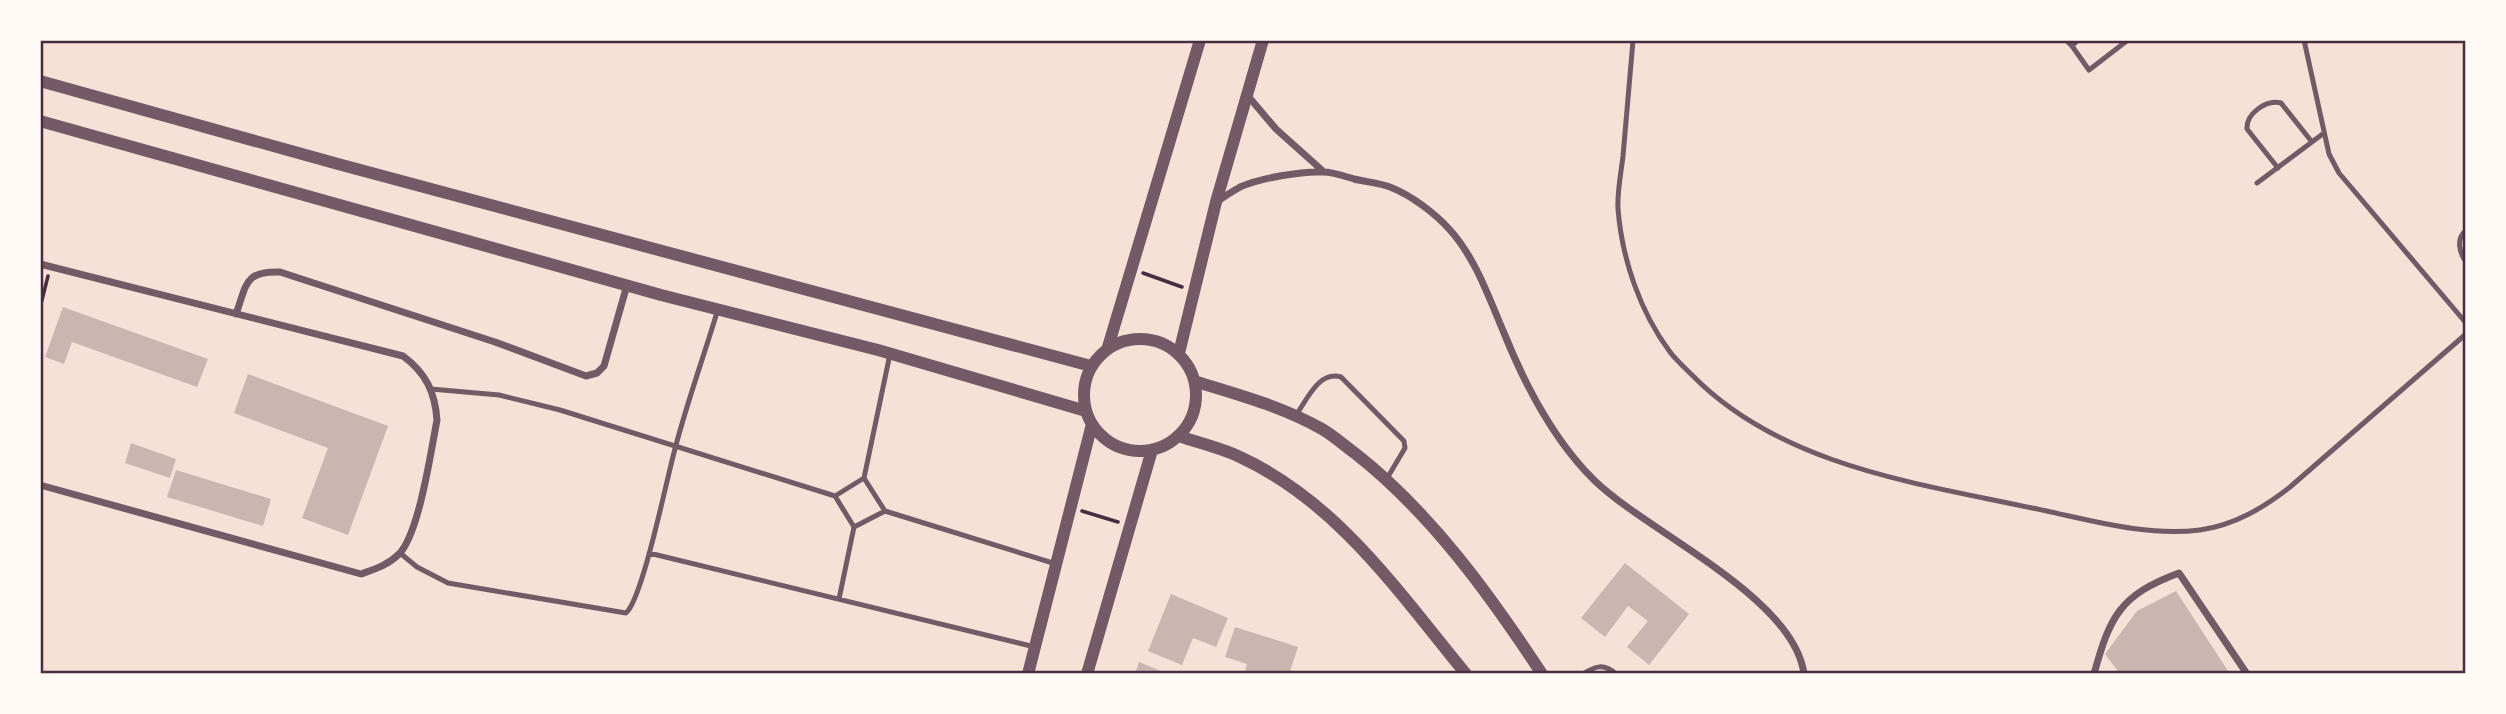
<svg xmlns="http://www.w3.org/2000/svg" width="2506" height="714" viewBox="0 0 2506 714" font-family="'Archivo Narrow',sans-serif">
<style>
.building{fill:#ccb4b1}
.lines{fill:none;stroke-linecap:round;stroke-linejoin:round}
.path{stroke:#4a2c40;stroke-width:3.5}
.service{stroke:#755966;stroke-width:5}
.minor{stroke:#755966;stroke-width:7}
.tertiary{stroke:#755966;stroke-width:12}
.neatline{fill:none;stroke:#4a2c40;stroke-width:2.5}
</style>
<rect width="100%" height="100%" fill="#f7e1d7"/>
<!-- building -->
<path class="building" d="M63 307 208 359 197 387 72 342 64 364 45 357Z
M248 374 388 426 348 535 302 518 328 448 234 413Z
M131 443 176 459 170 478 125 463Z
M176 470 271 499 263 526 167 497Z
M1625 563 1689 614 1649 665 1627 647 1648 621 1628 606 1605 637 1581 618Z
M2176 591 2230 674H2120L2105 654 2137 611Z
M1171 594 1228 618 1216 647 1193 638 1182 665 1148 651Z
M1235 627 1298 647 1289 674H1244L1247 664 1225 657Z
M1139 662 1168 674H1135Z"/>
<g class="lines">
<!-- path -->
<path class="path" d="M1143 273 1182 287
M40 308 48 276
M1082 511 1118 522"/>
<!-- service -->
<path class="service" d="M1633 40C1630 79 1626 118 1623 156 1621 174 1617 192 1618 209 1622 259 1640 312 1670 352 1676 360 1685 368 1692 375 1780 465 1915 483 2032 508 2087 519 2144 537 2200 530 2235 525 2263 508 2290 487L2466 334
M2066 40 2072 46 2078 40
M2304 40 2329 154 2339 173 2466 323
M2072 46 2089 70 2128 40
M2278 168 2247 129C2246 114 2266 99 2281 103L2312 142
M2257 183 2324 133
M2466 230C2456 239 2459 252 2466 262
M431 389 499 395 560 410 835 496 854 527 839 599
M1296 415C1307 400 1319 370 1341 377L1404 441 1405 448 1386 480
M864 478 890 354
M835 496 864 478 885 511 1056 564
M854 527 885 511
M400 553 417 567 448 583 626 613C643 598 667 477 675 449 687 402 704 356 718 309
M649 553 1035 647
M1583 674C1595 666 1604 663 1616 674"/>
<!-- minor -->
<path class="minor" d="M1248 96 1276 129 1324 172
M1218 201C1225 196 1233 191 1240 187 1261 178 1301 171 1323 172 1333 172 1344 176 1354 179 1366 182 1379 183 1390 187 1411 195 1436 214 1450 230 1476 259 1489 298 1504 333 1525 385 1554 441 1595 481 1649 533 1794 597 1804 674
M40 264 403 356C426 373 435 392 437 420 431 451 419 534 399 554 388 565 375 569 361 574L40 485
M236 314C247 284 244 271 280 272L495 342 586 376 597 373 604 366 627 285
M2094 674C2110 616 2120 595 2179 573L2247 674"/>
<!-- tertiary -->
<path class="tertiary" d="M40 81 338 164 1091 366
M40 121 661 295 878 350 1086 411
M1084 395a56 56 0 1 1 112 0a56 56 0 1 1-112 0Z
M1108 347 1200 40
M1179 353 1216 202 1263 40
M1197 382C1240 395 1283 407 1322 429 1334 436 1345 446 1356 454 1431 513 1490 595 1542 674
M1179 436C1199 443 1221 448 1240 457 1338 502 1400 594 1466 674
M1028 674 1092 424
M1087 674 1152 450"/>
</g>
<!-- border -->
<rect width="2506" height="714" fill="none" stroke="#fffaf5" stroke-width="84"/>
<rect x="42" y="42" width="2422" height="630" class="neatline"/>
</svg>
